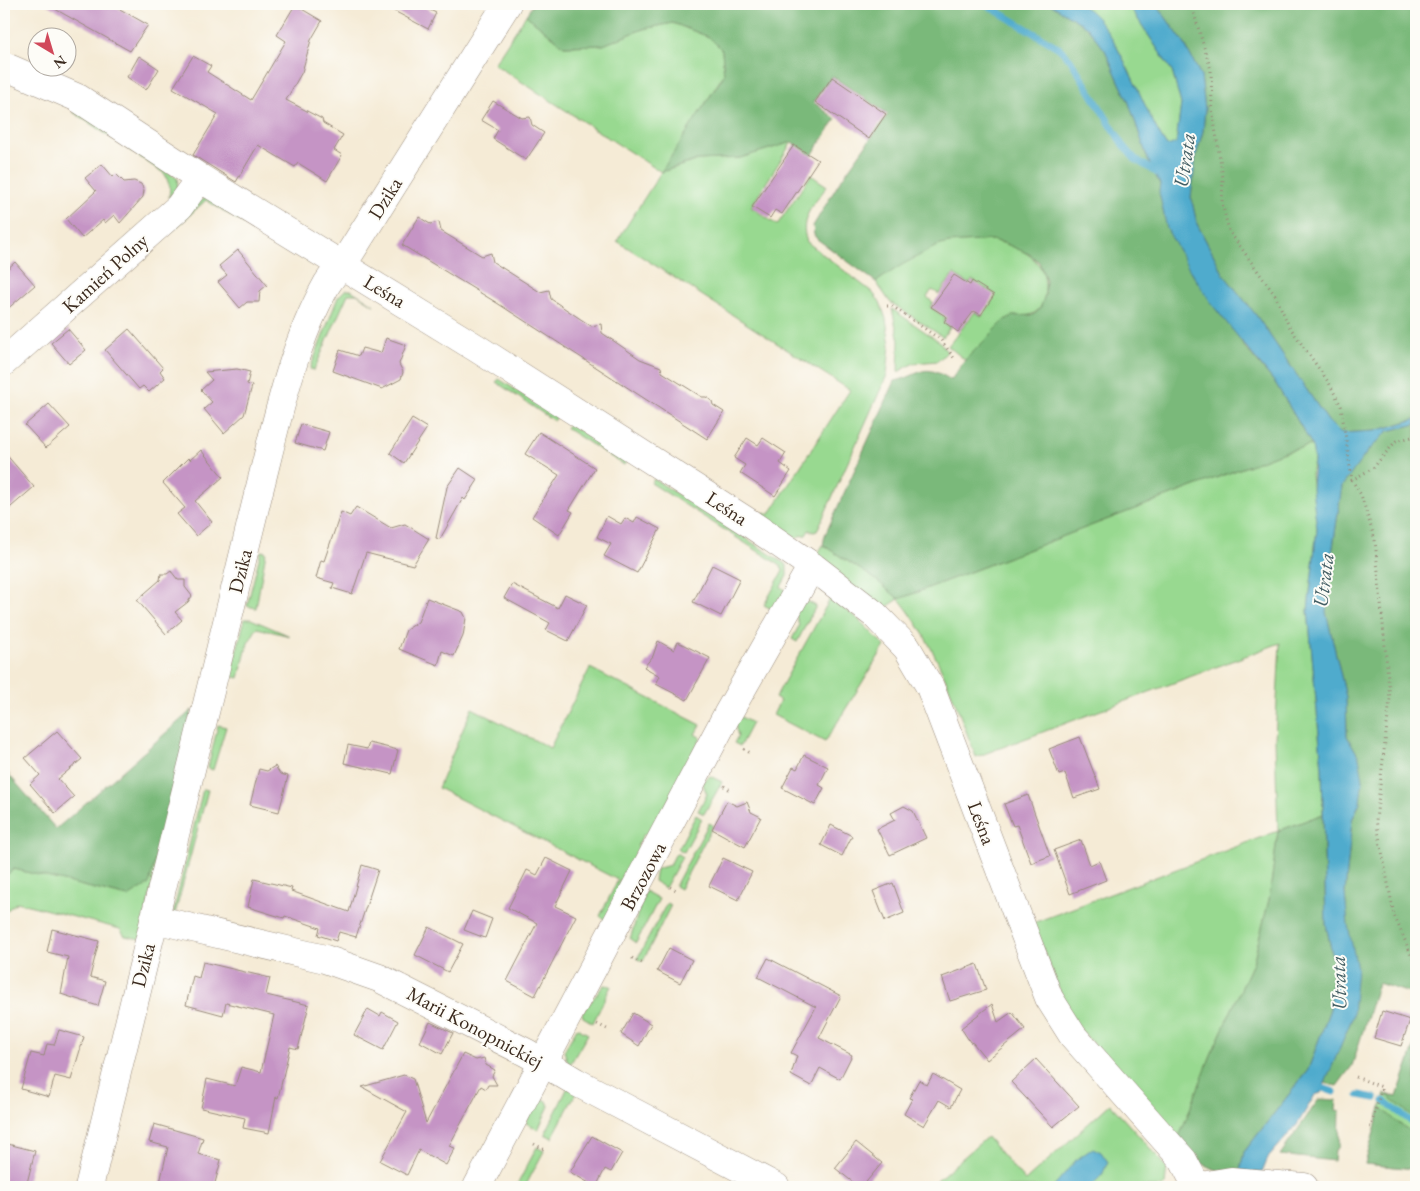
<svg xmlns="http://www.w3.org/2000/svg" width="1420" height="1191" viewBox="0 0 1420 1191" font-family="'EB Garamond',serif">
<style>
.green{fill:#98d990;stroke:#6a8257}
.forest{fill:#7ab97a;stroke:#5a724c}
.water{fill:#4fabcd;stroke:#456a76}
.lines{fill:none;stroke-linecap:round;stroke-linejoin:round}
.stream{stroke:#4fabcd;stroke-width:7}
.building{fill:#c594c5}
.minor-casing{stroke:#988a7a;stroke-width:29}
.path{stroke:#988a7a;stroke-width:3;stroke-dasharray:1 4;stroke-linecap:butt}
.minor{stroke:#fff;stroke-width:28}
.labels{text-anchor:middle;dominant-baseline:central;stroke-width:4;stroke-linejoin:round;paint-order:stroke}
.street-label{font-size:20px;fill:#3b2a1e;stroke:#fdfcf7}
.water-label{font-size:21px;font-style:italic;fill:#435e64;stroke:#fdfcf7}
</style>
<rect width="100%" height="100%" fill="#fdfcf7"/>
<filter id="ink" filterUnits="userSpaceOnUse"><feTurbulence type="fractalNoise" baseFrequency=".02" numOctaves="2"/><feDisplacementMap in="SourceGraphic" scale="10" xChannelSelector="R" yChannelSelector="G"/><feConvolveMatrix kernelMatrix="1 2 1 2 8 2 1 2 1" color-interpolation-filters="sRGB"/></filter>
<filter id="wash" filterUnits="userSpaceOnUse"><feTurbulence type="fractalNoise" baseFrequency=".0096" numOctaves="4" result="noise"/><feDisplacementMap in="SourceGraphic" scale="20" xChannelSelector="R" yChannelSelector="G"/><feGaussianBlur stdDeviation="1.12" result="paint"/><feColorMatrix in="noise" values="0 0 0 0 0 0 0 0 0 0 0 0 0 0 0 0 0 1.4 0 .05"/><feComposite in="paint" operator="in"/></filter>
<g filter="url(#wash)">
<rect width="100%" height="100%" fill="#f5ebd6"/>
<!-- green -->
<path class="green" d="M1078 4H1128L1172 71 1181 104 1176 144 1167 146C1134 99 1127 37 1078 4Z
M526 15 564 46 603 45 643 29 673 23 709 37 722 50 724 74 662 172 698 160 740 158 792 142 751 207 777 225 811 175 827 186C814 205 798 218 807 242L872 292 880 302 886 319 890 345 887 375 817 531 814 532 809 530 806 535 799 536 795 540 763 516 764 512 769 515 850 390 617 241 661 172 494 64Z
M77 109 177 178 178 186 169 198 170 187 165 174 73 112Z
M207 197 294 246 292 254 206 200 171 232 196 203Z
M992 240C1018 247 1047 257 1045 289 1045 296 1043 306 1037 311 1028 319 1016 314 1005 320L965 360 948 346 975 312 982 316 996 295 972 280 969 284 954 274 939 294 932 290 927 297 933 302 930 307 946 318 943 322 950 327 943 337 890 302 876 282C898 267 922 248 948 243 962 241 977 242 992 240Z
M345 290H351L374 305 357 294H348L314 370 310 369 338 297Z
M892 309 940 342 947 352 938 361 914 363 898 372 899 341Z
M499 379 557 417 554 421 496 382Z
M569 424 627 461 624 465 566 428Z
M1312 445 1314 460 1311 475 1317 529 1308 610 1322 768 1323 814 1278 831 1269 900 1253 963 1211 1055 1178 1140 1071 1019 1033 923 1278 831 1275 739 1280 643 976 757C955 703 937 645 899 599L882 610 816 557 823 545 875 579 899 599 1284 452Z
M654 479 787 565V576L781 587 787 591 775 611 764 605 783 571 781 566 651 483Z
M261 551 266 552 256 608 247 606Z
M803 599 816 606 797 642 792 639 799 626 795 612Z
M830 599 857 618 885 646 825 742 773 715 780 701 775 698Z
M245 619H251L290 636 257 628 248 643 239 678 230 676Z
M590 668 701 725 695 734 701 738 649 837 644 834 637 846 643 850 608 922 600 916 618 880 438 788 472 708 550 748Z
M192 710 140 939 125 936 120 929 17 902 4 913V877L14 869 128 897Z
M741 717 752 723 740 746 734 743 738 736 734 722Z
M218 725 226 727 213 770 208 768Z
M710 776 722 782 704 814 698 811 707 794 702 782Z
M203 789 208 790 175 914 173 913Z
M696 815 702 819 684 852 678 849Z
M709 823 713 825 711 829 680 889 675 886Z
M676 853 682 857 665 888 654 881 656 869 670 865Z
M645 891 659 899 636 943 630 939Z
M667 903 671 905 643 961 637 959Z
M604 985 611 986 593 1023 583 1017 582 1013Z
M577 1028 588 1034 569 1066 564 1051Z
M1416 1042V1169L1365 1164 1385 1094 1397 1097Z
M568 1087 577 1091 552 1138 545 1134Z
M540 1097 547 1101 549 1106 538 1130 526 1123 535 1098 539 1100Z
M1110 1104 1167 1167 1165 1185 1163 1187H929L987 1137 1025 1181Z
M537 1147 544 1151 525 1187H516Z"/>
<!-- forest -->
<path class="forest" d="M533 4H1050L1087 27 1105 50 1129 103 1148 160 1160 184 1164 217 1244 346 1276 384 1312 445 1284 452 899 599 875 579 823 545 825 535 895 381C923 375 921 361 951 380L965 360 1005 320 1012 316 1033 315 1040 309 1045 295 1046 280 1039 262 1029 254 1004 243 992 240 949 243 937 246 900 266 876 282 817 239 814 235 813 226 839 183 888 114 832 76 813 102 836 119 812 155 792 142 740 158 698 160 661 172 724 75 722 50 709 37 673 23 643 29 603 45 564 46 526 15Z
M1156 4H1416V419L1375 431 1340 433 1328 421 1256 315 1224 275 1197 224 1191 197 1196 156 1203 131 1205 109 1201 76 1184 43Z
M1416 424V995L1378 983 1352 1066 1337 1086 1324 1083 1353 1016 1345 893 1352 820 1360 802 1359 757 1347 736 1346 697 1326 612 1332 554 1342 486 1368 451 1388 431Z
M192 710 149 884 128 897 14 869 4 877V769L56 829Z
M1323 814 1326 924 1334 964 1330 1009 1308 1070 1244 1152 1240 1171C1208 1173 1199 1163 1178 1140L1211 1055 1253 963 1269 900 1278 831Z
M1416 1042V1119L1385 1094 1397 1097Z
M1319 1099 1337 1100 1336 1110 1340 1111 1339 1147 1335 1150 1334 1161 1280 1155Z
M1381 1107 1397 1122 1416 1135V1169L1365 1164Z"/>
<!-- water -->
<path class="water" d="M1050 4C1058 4 1070 2 1077 4 1114 14 1143 113 1167 146L1176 143 1181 104 1172 71 1128 4H1156L1184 43 1201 76 1205 109 1203 131 1196 156 1191 197 1197 224 1224 275 1256 315 1328 421 1340 433 1375 431 1416 419V424L1388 431 1368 451 1342 486 1332 554 1326 612 1346 697 1347 736 1359 757 1363 779 1360 802 1352 820 1345 893 1348 925 1357 968 1353 1016 1321 1093 1315 1095 1297 1125 1268 1158 1262 1173 1240 1171 1244 1152 1308 1070 1330 1009 1334 964 1326 924 1322 768 1308 610 1317 529 1312 489 1314 460 1312 445 1276 384 1214 307 1189 269 1167 229 1159 192 1160 184 1148 160 1129 103 1105 50 1087 27Z
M1093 1148 1101 1152 1108 1162 1102 1175 1090 1187H1053L1076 1160Z"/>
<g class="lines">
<!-- stream -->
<path class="stream" d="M985 4 1059 48 1070 59 1123 145 1135 159 1159 174
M1314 1085 1334 1092
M1359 1095 1375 1098
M1384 1101 1416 1125"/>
</g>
<g id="blocks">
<!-- building -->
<path class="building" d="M46 4H111L148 25 130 51Z
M381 4H418L436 13 428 29Z
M295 5 322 21 311 40 302 72 286 100 322 119 323 123 343 135 334 150 342 155 327 181 298 163 295 167 258 145 236 182 193 155 218 114 173 88 193 56 211 66 207 72 251 100 286 41 277 35Z
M139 56 159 69 146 90 127 77Z
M832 77 886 114 869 139 815 102Z
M493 101 522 118 530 117 532 125 544 133 526 160 493 139 498 130 481 120Z
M794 145 818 160 782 214 775 210 770 218 752 207Z
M102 164 113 177 116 174 124 182 134 181 141 184 144 190 143 197 120 223 114 215 105 223 103 220 82 238 66 219 96 191 85 178Z
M419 217 430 224 439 222 441 231 482 256 491 253 493 262 540 292 549 290 551 299 573 314 591 326 601 324 602 333 640 359 661 367 662 372 702 397H706L712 401 713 405 724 412 707 439 497 303 402 245Z
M238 250 267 285 260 291 259 302H247L240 308 218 282 227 275 219 266Z
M15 262 35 285 4 312V272Z
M954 275 970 285 972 281 994 295 981 315 974 311 958 332 944 322 947 317 931 307Z
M68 329 86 350 69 364 51 343Z
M129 329 163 368 160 371 165 378 149 392 143 386 139 389 105 350Z
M386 338 406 345 399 364 403 372 401 379 382 389 333 371 340 350 359 356 362 348 381 353Z
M237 369 250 372 247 384 252 386 244 415 224 433 204 409 212 402 201 390 212 380 205 372Z
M49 404 70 427 46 448 25 425Z
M412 419 427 428 404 463 390 453Z
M301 424 329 432 323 451 295 443Z
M539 432 595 468 569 510 573 512 559 535 532 517 559 475 525 454Z
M747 438 758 445 763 438 786 453 780 463 791 471 775 496 740 473 745 465 734 458Z
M201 450 223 477 195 501 212 522 196 536 177 514 185 508 163 483 188 458 190 460Z
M4 452 34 487 4 513Z
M460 468 478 480 465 500 463 498 440 539 436 538 447 487Z
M356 507 391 528 405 524 429 539 413 565 366 553 352 594 332 588 334 583 316 578 321 560 324 561 341 512 350 516Z
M607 516 621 524 625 518 634 523 637 517 660 529 637 573 604 556 611 544 597 537Z
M712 565 740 579 721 616 693 602Z
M171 571 178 580H185V587L192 596 188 602 175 612 182 620 166 634 137 600 160 580 161 574H167Z
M512 584 558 608 565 594 587 605 568 641 546 630 550 623 504 598Z
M427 598 463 612 466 618 463 636 454 656 442 651 438 665 399 649 406 630 418 622Z
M658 641 674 650 678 642 710 658 687 700 656 684 660 676 644 667 653 656Z
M57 731 82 759 58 779 74 797 55 813 30 784 40 775 25 758Z
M1080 737 1100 789 1074 798 1065 773 1059 775 1049 749Z
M369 743 398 750 392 774 344 763 348 745 367 749Z
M804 755 828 767 819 785 824 788 815 805 782 788 793 767 797 769Z
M275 766 280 774 288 776 279 812 250 805 259 769 267 771Z
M1028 795 1050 856 1031 863 1017 825 1013 826 1004 804Z
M727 801 737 806 747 802 751 812 761 817 745 847 712 829Z
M904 806 913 811 926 838 890 855 877 829 895 820 891 813Z
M831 825 852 836 842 856 821 845Z
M1081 840 1090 865 1099 861 1106 880 1070 894 1054 850Z
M546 858 572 871 555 906 576 916 535 996 507 981 537 923 508 908 527 870 537 875Z
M723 858 752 872 738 900 709 886Z
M362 865 378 870 356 937 339 932 336 941 318 935 320 928 285 916 284 918 248 907 254 879 292 888 291 891 349 912Z
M893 883 904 913 885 921 873 891Z
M472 911 492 919 485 938 464 930Z
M429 927 463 944 448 972 415 955Z
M52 929 99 941 90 977 105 981 98 1006 61 994 68 957 47 952Z
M669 948 692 960 680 983 657 971Z
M768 958 841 996 819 1038 852 1055 840 1079 820 1068 811 1086 791 1075 797 1056 791 1053 816 1007 758 977Z
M203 962 270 978 266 995 309 1005 298 1049 290 1047 278 1098 276 1097 269 1133 243 1128 245 1118 201 1108 207 1079 235 1086 241 1067 261 1072 274 1015 226 1003 223 1015 186 1005 193 976 199 978Z
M977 964 986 990 950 1001 942 977Z
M992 1004 998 1022 1012 1012 1025 1029 987 1060 973 1043 970 1042 961 1028Z
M368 1009 380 1016 382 1012 398 1021 383 1050 354 1035Z
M1382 1011 1410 1020 1401 1046 1374 1038Z
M633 1013 651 1024 639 1046 621 1034Z
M430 1022 453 1033 442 1054 420 1042Z
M59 1030 84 1037 71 1080 55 1076 49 1097 21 1089 31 1053 44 1056 47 1044 54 1045Z
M463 1054 476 1060 484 1058 486 1065 495 1070 492 1076 497 1085H488L486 1089 481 1086 449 1146 455 1148 446 1165 419 1150 407 1175 380 1161 407 1112 362 1087 404 1075 413 1079 426 1123Z
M1036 1059 1079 1106 1053 1127 1011 1082Z
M933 1074 960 1090 951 1107 939 1100 924 1126 904 1114 912 1099 909 1098 919 1080 927 1085Z
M154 1124 203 1138 198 1154 221 1160 214 1187H159L168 1147 149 1142Z
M592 1136 622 1153 611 1172 605 1169 596 1187 570 1172Z
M856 1142 882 1163 862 1187H859L835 1168Z
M4 1143 35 1151 26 1187H4Z"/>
</g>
</g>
<g filter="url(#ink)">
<use href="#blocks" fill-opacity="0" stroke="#988a7a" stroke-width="1"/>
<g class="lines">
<defs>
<path id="minor" d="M4 66 78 98 200 178 478 349 748 522 812 566 874 614 907 648 930 687 1049 998 1073 1036 1183 1160 1197 1187
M4 362 179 207 200 178
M154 919 325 959 379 978 527 1053 576 1082 776 1187
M89 1187 258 495C276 425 291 348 327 284 334 273 343 263 350 253L507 4
M477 1187 727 715 812 566
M1195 1187 1231 1181 1304 1187"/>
</defs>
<!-- minor casing -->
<use href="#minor" class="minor-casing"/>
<!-- path -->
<path class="path" d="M1191 4 1211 70 1212 108 1223 178 1222 203 1229 231 1275 295 1289 326 1329 383 1341 406 1352 480
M887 306H892L941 340 954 358
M1416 436 1396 441 1373 468 1352 480 1361 495 1375 540 1390 699 1376 820 1394 915 1416 966
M744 749 752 754
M724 786 732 791
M670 887 678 891
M632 958 642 963
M597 1024 607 1029
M1356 1077 1382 1087 1371 1127H1369
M534 1144 545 1150"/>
<!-- minor -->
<use href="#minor" class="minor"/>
</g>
</g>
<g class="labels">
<!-- street labels -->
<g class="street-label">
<text transform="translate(385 198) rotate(-58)">Dzika</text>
<text transform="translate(105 273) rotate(-42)">Kamień Polny</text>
<text transform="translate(385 291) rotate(31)">Leśna</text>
<text transform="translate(727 508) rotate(33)">Leśna</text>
<text transform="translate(240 571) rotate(-76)">Dzika</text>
<text transform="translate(982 823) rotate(69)">Leśna</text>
<text transform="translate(643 876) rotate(-62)">Brzozowa</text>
<text transform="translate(143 965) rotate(-76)">Dzika</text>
<text transform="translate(475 1027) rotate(28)">Marii Konopnickiej</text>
</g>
<!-- water labels -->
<g class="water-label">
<text transform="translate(1184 160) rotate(-82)">Utrata</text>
<text transform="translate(1323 580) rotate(-83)">Utrata</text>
<text transform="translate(1338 983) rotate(-92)">Utrata</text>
</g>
</g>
<!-- margin -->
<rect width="1420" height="1191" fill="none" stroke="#fdfcf7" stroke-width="20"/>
<!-- north arrow -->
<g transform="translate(52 52) rotate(142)"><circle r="24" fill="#fdfcf7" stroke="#afa8a0"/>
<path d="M0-4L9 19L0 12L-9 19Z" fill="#d1495b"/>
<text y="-8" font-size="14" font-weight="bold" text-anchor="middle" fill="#3b2a1e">N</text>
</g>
</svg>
